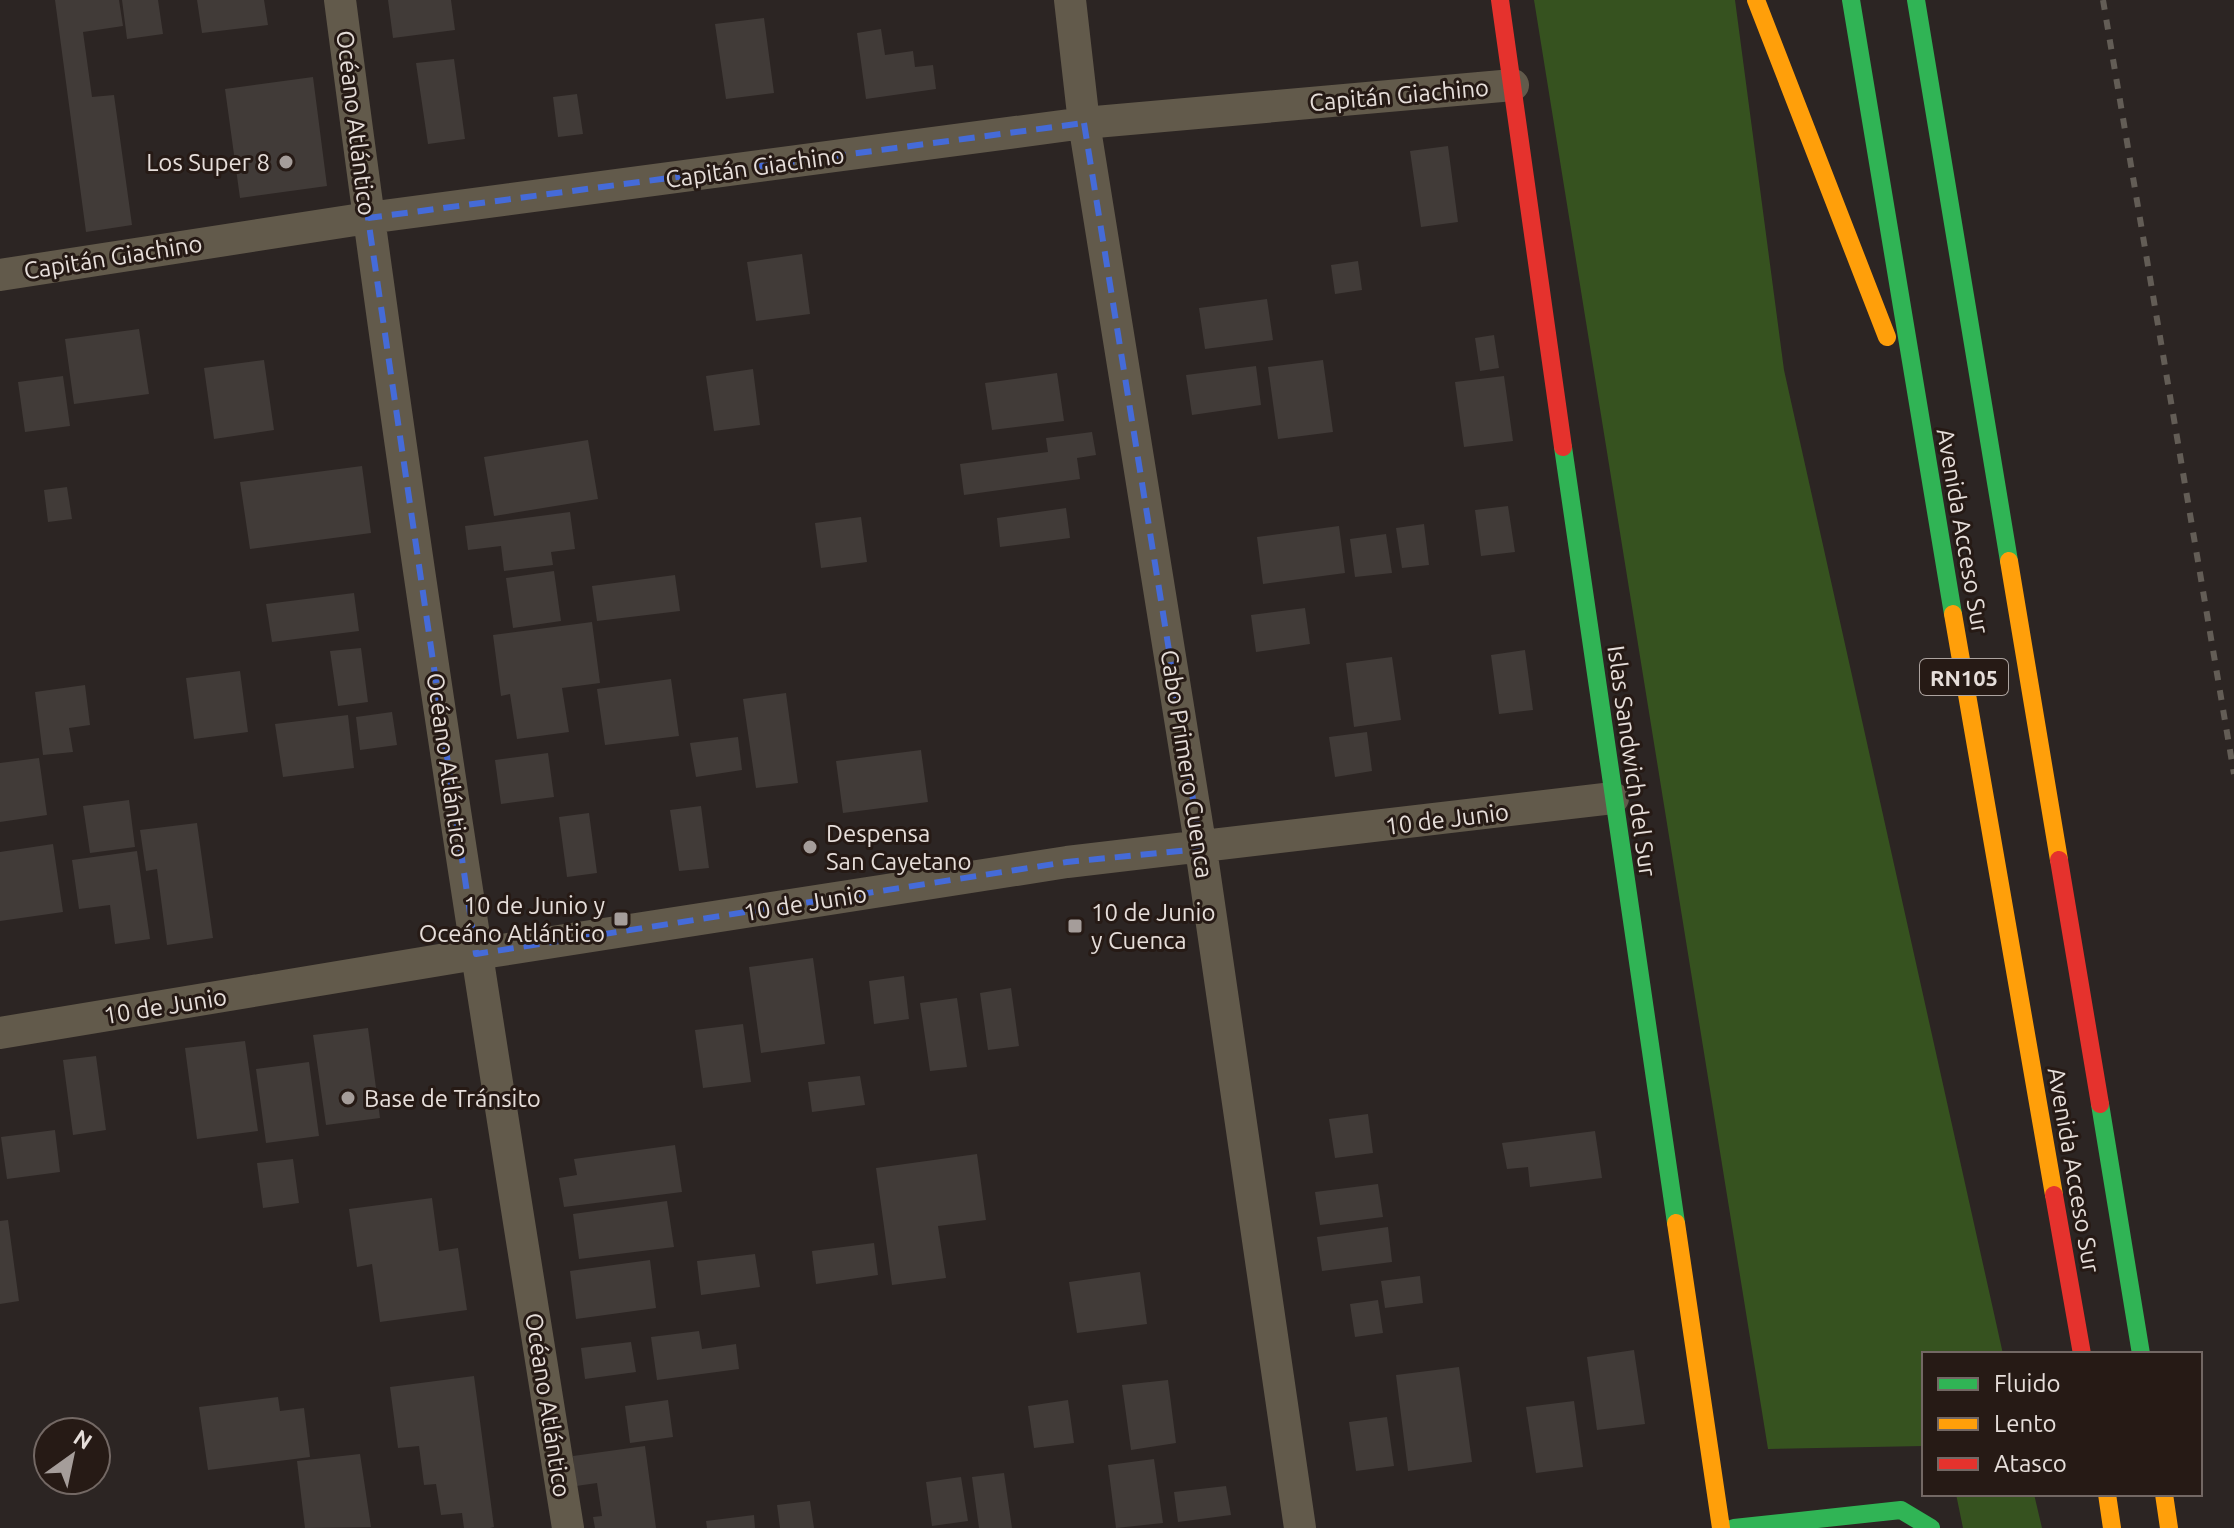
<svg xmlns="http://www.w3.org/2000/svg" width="2234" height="1528" viewBox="0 0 2234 1528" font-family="Ubuntu,sans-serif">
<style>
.green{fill:#36521f}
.building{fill:#413b38}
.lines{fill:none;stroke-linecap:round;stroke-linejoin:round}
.street{stroke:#625a4b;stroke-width:32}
.fast{stroke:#30b455;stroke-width:18}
.slow{stroke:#ff9f0a;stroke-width:18}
.jam{stroke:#e5322d;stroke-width:18}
.rail{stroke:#635d56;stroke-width:6;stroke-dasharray:10 10;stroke-linecap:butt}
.marked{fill:none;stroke:#456bd8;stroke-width:6;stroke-dasharray:16 10;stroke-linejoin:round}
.poi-dot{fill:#a59d9a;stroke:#261a15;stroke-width:3}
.labels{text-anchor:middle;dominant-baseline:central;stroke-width:6;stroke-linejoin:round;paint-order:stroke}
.shield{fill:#261a15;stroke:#aca39f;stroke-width:2}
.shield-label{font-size:22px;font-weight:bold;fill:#e6deda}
.street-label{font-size:24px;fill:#e6deda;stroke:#261a15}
.poi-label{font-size:24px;fill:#e6deda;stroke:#261a15;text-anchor:start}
</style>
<rect width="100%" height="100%" fill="#2c2523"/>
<!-- green -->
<path class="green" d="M1534 0H1735L1784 370 2003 1354H1924V1446L1768 1449Z
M1956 1494H2034L2042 1528H1963Z"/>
<!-- building -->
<path class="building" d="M55 0H119L123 26 83 32 92 97 114 95 132 225 86 232Z
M122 0H158L163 34 127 39Z
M197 0H264L268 25 202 33Z
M388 0H451L455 30 393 38Z
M764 18 774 93 726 99 715 24Z
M881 29 885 55 913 51 915 67 933 65 936 89 866 99 857 33Z
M454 59 465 139 428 144 416 63Z
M313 77 327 186 240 198 225 89Z
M577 94 583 134 558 137 553 97Z
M1448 146 1458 222 1421 227 1410 151Z
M802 254 810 314 756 321 747 262Z
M1358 261 1362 290 1335 294 1331 265Z
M1267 299 1273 340 1205 349 1199 308Z
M139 329 149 394 74 404 65 339Z
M1494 335 1499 368 1480 371 1475 338Z
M264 360 274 430 214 439 204 368Z
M1323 360 1333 432 1278 439 1268 367Z
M1256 366 1261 405 1192 415 1186 375Z
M753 369 760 425 714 431 706 376Z
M1057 373 1064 421 992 430 985 383Z
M63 376 70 426 25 432 18 382Z
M1504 376 1513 441 1464 447 1455 382Z
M1092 432 1096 455 1077 458 1080 479 964 495 960 464 1048 452 1046 438Z
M588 440 598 499 494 516 484 457Z
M362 466 371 533 250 549 240 482Z
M67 487 72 519 48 522 44 490Z
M1508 506 1515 552 1481 556 1475 510Z
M1066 508 1070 538 1000 547 997 518Z
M570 512 575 549 551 552 553 565 504 571 501 546 468 550 465 526Z
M861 517 867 562 821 568 815 523Z
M1424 524 1429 565 1402 568 1396 528Z
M1339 526 1345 573 1263 584 1257 537Z
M1386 534 1392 573 1355 577 1350 539Z
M554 571 561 621 513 628 506 578Z
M675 575 680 611 597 621 592 586Z
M354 593 359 631 272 642 266 604Z
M1305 608 1310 644 1256 652 1251 615Z
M592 622 600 683 562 688 569 732 517 739 510 694 501 696 493 635Z
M361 648 368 702 338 706 330 651Z
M1525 650 1533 710 1499 714 1491 655Z
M1392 657 1401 720 1354 727 1346 663Z
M240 671 248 732 194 739 186 678Z
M671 679 679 736 605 745 597 689Z
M85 685 90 725 69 728 73 752 43 755 35 692Z
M786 693 798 783 756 788 743 699Z
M392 712 397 745 360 750 356 717Z
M348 715 354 768 283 777 275 724Z
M1367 732 1372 771 1335 777 1329 737Z
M738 737 742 770 696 777 690 743Z
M921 750 928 802 843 813 836 761Z
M548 753 554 797 501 804 495 760Z
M39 758 47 815 0 822V763Z
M129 800 135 847 90 853 83 806Z
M701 806 709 868 679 871 670 810Z
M589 813 597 873 567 877 559 817Z
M197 823 213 938 167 945 157 869 146 871 140 830Z
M53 844 63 912 0 921V852Z
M137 851 150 939 115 944 110 905 79 909 72 860Z
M813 958 825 1044 761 1053 749 967Z
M904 976 909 1019 874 1024 869 981Z
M1011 988 1019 1046 988 1050 980 993Z
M957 998 967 1067 930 1071 920 1003Z
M743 1024 751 1082 703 1088 695 1030Z
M368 1028 380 1118 326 1125 313 1035Z
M245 1041 258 1131 197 1139 185 1048Z
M96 1056 106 1130 73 1135 63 1060Z
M309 1062 319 1136 266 1143 256 1069Z
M860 1076 865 1105 812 1112 808 1082Z
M1368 1114 1373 1153 1335 1158 1329 1119Z
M55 1130 60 1172 7 1179 1 1137Z
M1595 1131 1602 1178 1530 1187 1528 1167 1507 1169 1502 1143Z
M675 1145 682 1192 564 1207 559 1178 577 1175 574 1159Z
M977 1154 986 1220 938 1226 946 1278 892 1285 876 1168Z
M293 1159 299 1203 263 1208 257 1163Z
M1378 1184 1383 1217 1320 1225 1315 1192Z
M432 1198 439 1251 458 1248 467 1310 380 1322 372 1264 357 1267 349 1209Z
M667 1201 674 1247 579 1259 573 1214Z
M8 1220 19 1301 0 1304V1221Z
M1388 1227 1392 1262 1322 1271 1317 1237Z
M874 1243 878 1275 816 1284 812 1251Z
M755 1254 760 1287 701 1295 697 1261Z
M650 1260 656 1308 576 1319 570 1271Z
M1140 1272 1147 1324 1077 1333 1069 1282Z
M1420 1276 1423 1303 1385 1308 1381 1281Z
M1378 1300 1383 1333 1355 1337 1350 1304Z
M699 1331 702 1349 736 1344 739 1369 657 1380 651 1337Z
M631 1342 636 1372 585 1379 581 1348Z
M1634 1350 1645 1424 1597 1430 1587 1357Z
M1459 1367 1472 1462 1408 1471 1396 1375Z
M474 1376 494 1527 490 1528H464L462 1513 441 1515 436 1484 424 1485 419 1446 398 1448 390 1387Z
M1168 1380 1176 1443 1131 1450 1122 1385Z
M278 1397 280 1411 304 1408 310 1457 208 1470 199 1407Z
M668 1400 673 1437 630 1443 625 1406Z
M1068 1400 1074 1443 1034 1448 1028 1406Z
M1574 1401 1583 1467 1536 1473 1526 1407Z
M1387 1417 1394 1466 1356 1471 1349 1422Z
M645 1446 656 1528H595L593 1517 602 1516 597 1483 576 1486 573 1456Z
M360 1454 371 1527 305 1528 297 1461Z
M1154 1459 1163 1523 1116 1528 1108 1465Z
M1004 1473 1012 1528H979L972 1477Z
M961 1477 968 1521 932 1526 926 1482Z
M1226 1486 1231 1515 1178 1522 1174 1492Z
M810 1501 814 1528H780L777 1505Z
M754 1515 755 1528H707L706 1521Z"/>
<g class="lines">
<!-- street -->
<path class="street" d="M340 0C406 511 486 1020 568 1528
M1070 0 1084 123 1201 849 1300 1528
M0 275 368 218 1084 123 1513 85
M0 1033 476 954 1067 862 1613 798"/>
<!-- fast -->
<path class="fast" d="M1851 0 1953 614
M1916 0 2009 561
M1563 447 1676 1223
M2100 1104 2141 1354
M1734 1528 1901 1510 1931 1528"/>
<!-- slow -->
<path class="slow" d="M1756 0 1887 337
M2009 561 2059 860
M1953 614 2054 1195
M1676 1223 1721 1528
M2107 1494 2112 1528
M2164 1494 2169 1528"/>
<!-- jam -->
<path class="jam" d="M1500 0 1563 447
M2059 860 2100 1104
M2054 1195 2082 1354"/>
<!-- rail -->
<path class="rail" d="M2103 0 2234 774"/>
</g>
<!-- marked area -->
<path class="marked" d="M1084 123 1201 849 1067 862 476 954 368 218Z"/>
<!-- markers -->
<g class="poi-dot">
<circle cx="286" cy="162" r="8"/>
<circle cx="810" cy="847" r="8"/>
<rect x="613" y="911" width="16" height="16" rx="4"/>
<rect x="1067" y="918" width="16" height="16" rx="4"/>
<circle cx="348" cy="1098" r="8"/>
</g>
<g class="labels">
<!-- shield labels -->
<rect class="shield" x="1920" y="659" width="88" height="36" rx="6"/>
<g class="shield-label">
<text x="1964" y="677">RN105</text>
</g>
<!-- street labels -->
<g class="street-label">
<text transform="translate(1399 95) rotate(-5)">Capitán Giachino</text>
<text transform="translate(356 123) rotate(83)">Océano Atlántico</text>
<text transform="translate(755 167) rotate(-8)">Capitán Giachino</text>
<text transform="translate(113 257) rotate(-9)">Capitán Giachino</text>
<text transform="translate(1963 531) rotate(80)">Avenida Acceso Sur</text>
<text transform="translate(1632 761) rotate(82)">Islas Sandwich del Sur</text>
<text transform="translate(1187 764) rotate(81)">Cabo Primero Cuenca</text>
<text transform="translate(448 765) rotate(82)">Océano Atlántico</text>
<text transform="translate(1447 819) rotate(-7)">10 de Junio</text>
<text transform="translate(805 903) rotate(-9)">10 de Junio</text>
<text transform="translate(165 1006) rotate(-9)">10 de Junio</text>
<text transform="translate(2074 1170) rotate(80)">Avenida Acceso Sur</text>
<text transform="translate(548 1405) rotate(81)">Océano Atlántico</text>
</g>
<!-- poi labels -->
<g class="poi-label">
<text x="270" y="162" text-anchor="end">Los Super 8</text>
<text x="826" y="833">Despensa<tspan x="826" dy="28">San Cayetano</tspan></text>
<text x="605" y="905" text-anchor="end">10 de Junio y<tspan x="605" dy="28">Oceáno Atlántico</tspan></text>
<text x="1091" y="912">10 de Junio<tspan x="1091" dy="28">y Cuenca</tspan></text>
<text x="364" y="1098">Base de Tránsito</text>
</g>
</g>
<!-- legend -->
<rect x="1922" y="1352" width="280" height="144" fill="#261a15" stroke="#736864" stroke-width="2"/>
<rect x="1938" y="1378" width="40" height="12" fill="#30b455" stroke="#736864" stroke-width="2"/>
<text x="1994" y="1392" font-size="24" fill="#e6deda">Fluido</text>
<rect x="1938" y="1418" width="40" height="12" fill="#ff9f0a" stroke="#736864" stroke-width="2"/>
<text x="1994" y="1432" font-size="24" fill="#e6deda">Lento</text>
<rect x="1938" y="1458" width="40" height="12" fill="#e5322d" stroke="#736864" stroke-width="2"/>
<text x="1994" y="1472" font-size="24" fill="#e6deda">Atasco</text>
<!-- north arrow -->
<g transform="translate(72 1456) rotate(33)"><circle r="38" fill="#261a15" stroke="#736864" stroke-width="2"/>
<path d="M0-6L14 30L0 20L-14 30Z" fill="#a59d9a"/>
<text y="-12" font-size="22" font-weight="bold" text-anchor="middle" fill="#e6deda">N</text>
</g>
</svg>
